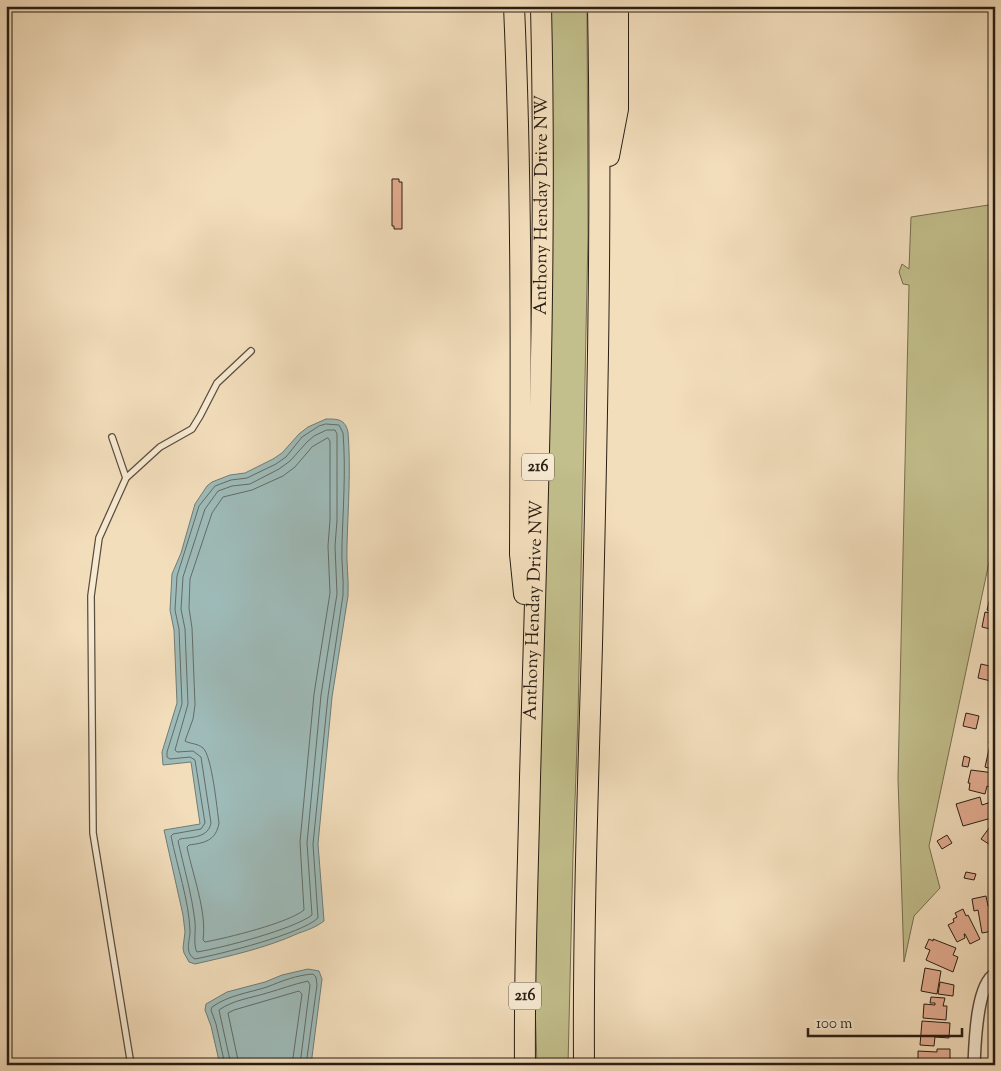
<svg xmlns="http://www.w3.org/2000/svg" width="1001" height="1071" viewBox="0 0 1001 1071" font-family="'Sorts Mill Goudy',serif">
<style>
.green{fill:#c2bf8c;stroke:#756e50}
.water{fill:#9ebbb9;stroke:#6f7c77}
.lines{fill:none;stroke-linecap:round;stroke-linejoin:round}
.shore{stroke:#636c66;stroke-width:1}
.building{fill:#e4ad92;stroke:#281d13}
.service-casing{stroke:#5b4d3d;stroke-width:8}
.minor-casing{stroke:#5b4d3d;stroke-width:14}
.motorway-casing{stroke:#281d13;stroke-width:22}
.service{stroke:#f7ead3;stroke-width:5.5}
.minor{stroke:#f7ead3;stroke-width:11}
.motorway{stroke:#f3debc;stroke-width:20}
.labels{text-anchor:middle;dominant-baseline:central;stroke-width:4;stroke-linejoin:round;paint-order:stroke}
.shield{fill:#f7ead3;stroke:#665a4d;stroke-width:1}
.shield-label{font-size:16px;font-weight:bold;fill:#281d13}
.street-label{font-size:18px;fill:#281d13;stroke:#f7ead3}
</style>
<rect width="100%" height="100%" fill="#f3debc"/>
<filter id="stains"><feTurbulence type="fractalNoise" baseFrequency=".004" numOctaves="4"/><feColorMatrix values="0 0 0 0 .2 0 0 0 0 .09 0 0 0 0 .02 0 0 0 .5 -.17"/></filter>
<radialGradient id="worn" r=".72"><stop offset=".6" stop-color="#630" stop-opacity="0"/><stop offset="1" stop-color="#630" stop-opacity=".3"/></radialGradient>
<!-- green -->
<path class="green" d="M549 6H587L588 235 578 718 573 855 568 1065H537L532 911Z
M995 204V534L929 846 940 888 914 916 904 962 898 779 909 285 903 284 899 272 902 264 909 269 911 217Z"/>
<!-- water -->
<path class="water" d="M326 419C338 419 345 419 348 432 351 470 348 507 347 545 346 562 349 579 348 596L332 697 318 844 324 921C316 927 308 930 299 933 266 948 230 956 195 964L189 962 184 953 183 948 185 932 183 915 164 830 200 824 191 762 163 765 162 752 177 703 174 630 170 610 172 574 181 553 195 504 207 486 212 482 230 475 245 473 273 459 282 453 299 434 308 427Z
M308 969 319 971 322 979 311 1065H220L211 1026 205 1010 206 1004 227 992 265 982 282 975Z"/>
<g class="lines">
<!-- shore -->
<path class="shore" d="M326 424 339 425 343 433C346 470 343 508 342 545 341 562 344 578 343 595L328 696 313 844 318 918C301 934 221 954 195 959 184 953 190 941 190 931 189 901 177 866 171 836L173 834 201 829 205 823 195 760 190 757 170 759 167 757V752L182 704 179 629 175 610 177 576 199 506 215 486 231 480 247 478 276 464 286 457 302 437 319 426Z
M327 430H335L337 434V520L335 546 337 594 321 695 307 843 312 915C294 929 222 948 197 952 193 946 196 930 195 922 192 895 184 868 178 841L180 839C192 837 208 838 211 823L201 757 193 751 177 752 175 750 188 704 185 629 181 609 183 577 205 509 218 491 232 486 250 484 279 469 290 461 307 442 314 436Z
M328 438 330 441V520L328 546 330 593 314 694 300 842 304 910C288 923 227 938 205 942L203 940C207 912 193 876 187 847L189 845C204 843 216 841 219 823 217 809 212 756 203 748 197 743 190 744 185 741L193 719 195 705 192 628 189 608 190 579 212 513 223 497 252 490 283 476 295 467 312 447Z
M225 1065 216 1024 211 1010 212 1007C229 995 248 993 267 987 282 981 297 975 313 974L316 977 317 985 306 1065
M231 1065 219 1010C233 1000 251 998 267 993 281 989 294 984 308 981L310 985 300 1065
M239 1065 228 1013 234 1010 299 991 302 994 292 1065"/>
</g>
<!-- building -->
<path class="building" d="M392 179H399V182H402V229H394V226H392Z
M990 598 995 600V612L987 610Z
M985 612 995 614 994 630 982 627Z
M981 664 994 667 991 681 978 678Z
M966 713 979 716 976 729 963 726Z
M993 723H995V744L989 743Z
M990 745 995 747V770L985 767Z
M964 756 970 758 968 767 962 766Z
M971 770 994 773 990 787 987 786 985 794 969 790 970 783H968Z
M980 797 982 805 991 802 995 817 963 826 956 804Z
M992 824 995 826V848L981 839Z
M947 835 952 843 942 849 937 841Z
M966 872 976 874 974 880 964 878Z
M986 896 988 906 995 904V924H992L993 931 982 933 978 910 974 911 972 899Z
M963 909 966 916 968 915 980 939 970 944 965 934H964L965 938 957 942 948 925 954 922 953 919 957 917 955 913Z
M929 939 933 941V939L956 948 953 955 958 957 953 972 926 960 930 950 925 948Z
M925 968 941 971 937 994 921 991Z
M940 982 954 985 953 996 938 994Z
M931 997 945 998 943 1006H947L946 1020 923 1018 924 1004 935 1005V1003H930Z
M922 1021 950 1023 949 1038 935 1037 934 1046 920 1045Z
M937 1049H950V1064L918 1065V1051L937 1052Z"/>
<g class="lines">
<defs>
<path id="service" d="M112 437 126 478
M131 1065 93 833 91 596 99 538 126 478 160 447 192 429 200 416 217 383 251 351"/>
<path id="minor" d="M974 1065C975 1044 976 985 995 974"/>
<g id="motorway">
<path d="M514 6C522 189 521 371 520 554L524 594"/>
<path d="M609 156 618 109V6"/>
<path id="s1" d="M525 1065C524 969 528 873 530 778 537 521 547 263 541 6"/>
<path d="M584 1065C583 925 588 785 592 645 597 432 602 219 598 6"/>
</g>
</defs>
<!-- service casing -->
<use href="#service" class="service-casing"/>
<!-- minor casing -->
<use href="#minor" class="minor-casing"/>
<!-- motorway casing -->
<use href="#motorway" class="motorway-casing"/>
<!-- service -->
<use href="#service" class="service"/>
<!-- minor -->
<use href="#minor" class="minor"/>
<!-- motorway -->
<use href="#motorway" class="motorway"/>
</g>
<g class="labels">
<!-- shield labels -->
<g class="shield">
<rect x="522" y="453.5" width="32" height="27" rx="4"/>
<rect x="509" y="982.5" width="32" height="27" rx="4"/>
</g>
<g class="shield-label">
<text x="538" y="467">216</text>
<text x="525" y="996">216</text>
</g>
<!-- street labels -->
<g class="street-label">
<text stroke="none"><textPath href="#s1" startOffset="860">Anthony Henday Drive NW</textPath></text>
<text stroke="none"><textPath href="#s1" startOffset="455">Anthony Henday Drive NW</textPath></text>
</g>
</g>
<!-- margin -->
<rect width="1001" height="1071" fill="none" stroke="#f3debc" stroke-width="25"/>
<rect x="8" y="8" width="986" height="1056" fill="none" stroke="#281d13" stroke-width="2.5"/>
<rect x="12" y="12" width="976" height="1046" fill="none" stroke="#281d13"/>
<!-- scale -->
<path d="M808 1028v8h154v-8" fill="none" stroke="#281d13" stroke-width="2.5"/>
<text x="816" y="1028" font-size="15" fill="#281d13" stroke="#f7ead3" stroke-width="4" paint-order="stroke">100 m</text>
<rect width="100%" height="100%" filter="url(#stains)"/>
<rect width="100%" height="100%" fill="url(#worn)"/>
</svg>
